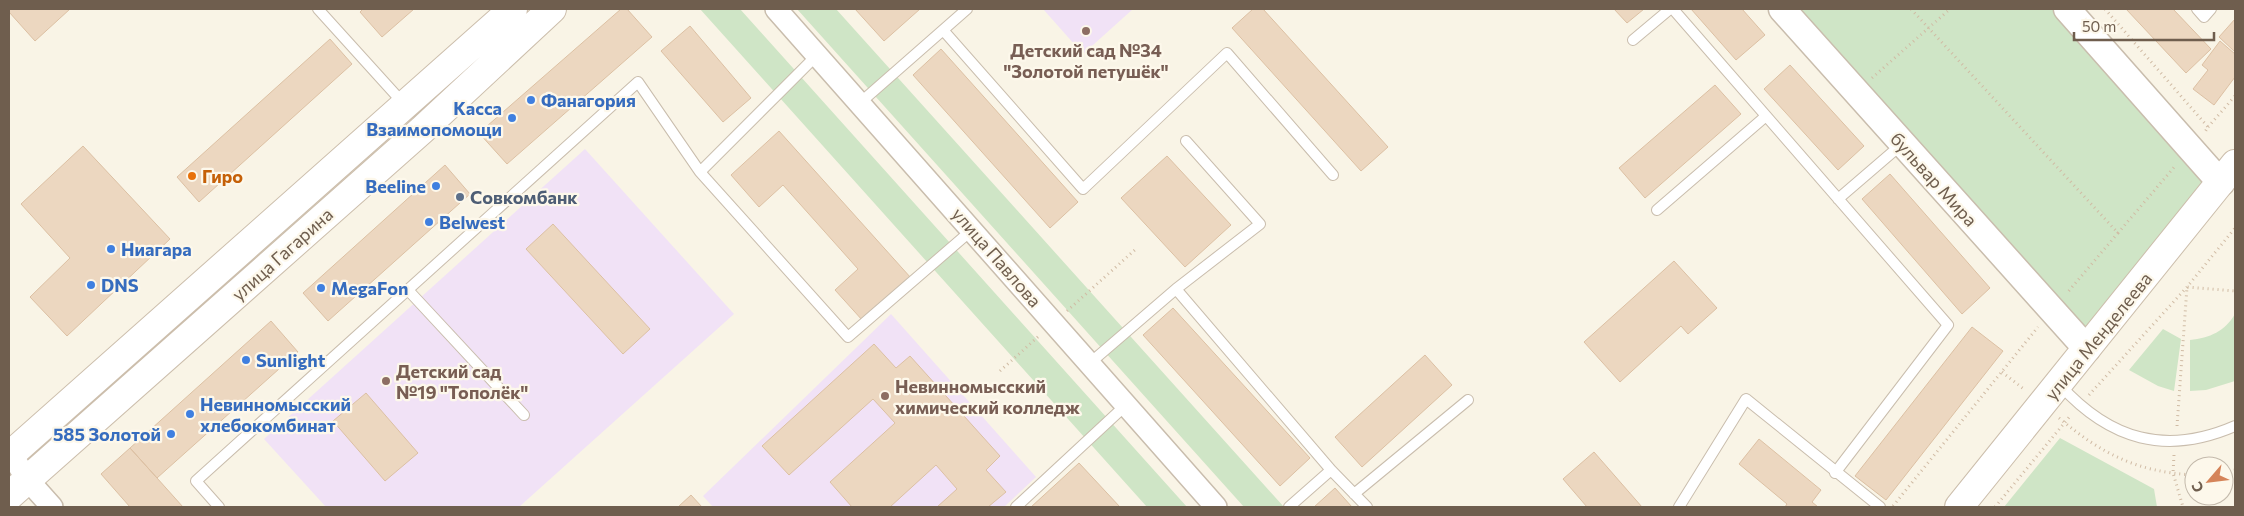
<svg xmlns="http://www.w3.org/2000/svg" width="2244" height="516" viewBox="0 0 2244 516" font-family="Commissioner,sans-serif">
<style>
.education{fill:#f1e2f6}
.green{fill:#cfe5c6}
.building{fill:#ecd7c0;stroke:#dcc0a3}
.lines{fill:none;stroke-linecap:round;stroke-linejoin:round}
.service-casing{stroke:#c9bdad;stroke-width:12}
.minor-casing{stroke:#c9bdad;stroke-width:24}
.tertiary-casing{stroke:#c9bdad;stroke-width:29}
.secondary-casing{stroke:#ccbeac;stroke-width:30}
.path{stroke:#d0bba4;stroke-width:3;stroke-dasharray:1 4;stroke-linecap:butt}
.service{stroke:#fff;stroke-width:10}
.minor{stroke:#fff;stroke-width:21}
.tertiary{stroke:#fff;stroke-width:26}
.secondary{stroke:#fff;stroke-width:28}
.education-dot{fill:#8d6e63;stroke:#fdf8eb;stroke-width:2}
.shop-dot{fill:#3f7fe0;stroke:#fdf8eb;stroke-width:2}
.food-dot{fill:#e8710a;stroke:#fdf8eb;stroke-width:2}
.service-dot{fill:#5c6f8a;stroke:#fdf8eb;stroke-width:2}
.labels{text-anchor:middle;dominant-baseline:central;stroke-width:4.5;stroke-linejoin:round;paint-order:stroke}
.education-label{font-size:18px;font-weight:bold;fill:#785e54;stroke:#fdf8eb;text-anchor:start}
.shop-label{font-size:18px;font-weight:bold;fill:#366cbe;stroke:#fdf8eb;text-anchor:start}
.food-label{font-size:18px;font-weight:bold;fill:#c56008;stroke:#fdf8eb;text-anchor:start}
.street-label{font-size:18px;fill:#6f5e4e;stroke:#fdf8eb}
.service-label{font-size:18px;font-weight:bold;fill:#4e5e75;stroke:#fdf8eb;text-anchor:start}
</style>
<rect width="100%" height="100%" fill="#f9f4e6"/>
<!-- education -->
<path class="education" d="M1043 9H1133L1083 54Z
M585 149 734 314 519 507H326L264 439Z
M891 314 1036 477 1004 507H713L703 496Z"/>
<!-- green -->
<path class="green" d="M700 9H740L1187 507H1147Z
M797 9H836L1284 507H1244Z
M1782 9H2067L2221 183 2087 349Z
M2235 314V381L2206 390 2190 391V340C2210 338 2225 331 2235 314Z
M2163 329 2181 339 2174 391 2158 386 2129 370Z
M2060 438 2154 489 2157 507H2004Z"/>
<!-- building -->
<path class="building" d="M9 9H70L35 41 9 12Z
M363 9H414L382 37 360 12Z
M621 9H627L652 37 507 164 479 133Z
M855 9H920L884 41Z
M1253 9H1263L1388 147 1361 171 1232 28Z
M1614 9H1644L1627 23Z
M1691 9H1742L1765 35 1736 60Z
M2126 9H2173L2211 49 2186 73Z
M2235 19V52L2219 37Z
M690 26 751 98 723 122 661 51Z
M330 39 352 64 199 202 177 177Z
M2220 41 2235 54V77L2214 105 2193 89 2208 70 2202 65Z
M941 49 1078 202 1050 228 913 75Z
M1790 65 1864 146 1838 170 1764 89Z
M1715 85 1741 114 1645 198 1619 168Z
M779 131 911 278 863 321 835 290 858 269 783 185 759 207 731 175Z
M83 146 170 239 67 336 30 297 70 258 21 204Z
M1167 156 1231 225 1185 267 1121 198Z
M445 165 470 194 328 321 303 293Z
M1890 174 1990 288 1962 314 1862 199Z
M553 224 650 329 623 354 526 249Z
M1674 261 1717 308 1688 334 1681 326 1620 382 1584 342Z
M1173 308 1310 458 1280 486 1143 335Z
M271 321 298 352 157 478 130 448Z
M1972 327 2003 351 1886 500 1855 476Z
M874 344 896 368 910 356 1000 456 986 470 1006 492 988 507H937L957 489 936 465 890 507H852L830 482 895 423 873 399 789 475 762 446Z
M1425 355 1452 385 1362 467 1335 437Z
M366 393 418 453 385 481 333 421Z
M1759 439 1821 490 1812 502 1818 507H1785L1787 504 1739 464Z
M130 448 157 478 183 507H130L101 474Z
M1594 452 1642 507H1587L1563 479Z
M1079 463 1120 507H1031Z
M1335 488 1352 507H1314Z
M691 495 702 507H678Z"/>
<g class="lines">
<defs>
<path id="service" d="M318 9 404 104
M1673 9 1948 325 1835 473
M2197 9 2204 17 2211 9
M943 30 1083 189 1227 53 1333 175
M1633 40 1670 9
M818 54 700 172 848 337 973 229
M861 102 967 9
M1838 199 1902 144
M1657 210 1766 116
M1176 289 1331 470 1289 507
M408 290 524 415
M1090 363 1176 289 1260 224 1186 141
M2060 385C2110 440 2166 456 2235 426
M1331 470 1367 507
M1354 494 1468 400
M219 507 196 481 638 82 700 172
M1016 507 1127 404
M1679 507 1746 399 1880 507"/>
<path id="minor" d="M776 9 1216 507
M11 454 27 479 52 507"/>
<path id="tertiary" d="M1782 9 2087 349
M2067 9 2221 183"/>
<path id="secondary" d="M9 456 513 9
M9 496 422 130 552 9
M1959 507 2235 164"/>
</defs>
<!-- service casing -->
<use href="#service" class="service-casing"/>
<!-- minor casing -->
<use href="#minor" class="minor-casing"/>
<!-- tertiary casing -->
<use href="#tertiary" class="tertiary-casing"/>
<!-- secondary casing -->
<use href="#secondary" class="secondary-casing"/>
<!-- path -->
<path class="path" d="M1911 9 2118 233 2067 293
M2105 9 2208 127 2205 132
M1872 78 1950 9
M2208 127 2235 96
M2118 233 2176 165
M1067 311 1137 248
M1000 371 1040 335
M2002 372 2025 390
M2089 395 2187 287 2235 228
M2059 418C2102 454 2137 472 2194 475
M2177 426 2187 287 2235 291
M2174 455 2173 473 2183 507
M2224 472 2235 470
M1893 506 2038 327
M1995 507 2071 415"/>
<!-- service -->
<use href="#service" class="service"/>
<!-- minor -->
<use href="#minor" class="minor"/>
<!-- tertiary -->
<use href="#tertiary" class="tertiary"/>
<!-- secondary -->
<use href="#secondary" class="secondary"/>
</g>
<!-- markers -->
<g class="education-dot">
<circle cx="1086" cy="31" r="5"/>
<circle cx="386" cy="381" r="5"/>
<circle cx="885" cy="396" r="5"/>
</g>
<g class="shop-dot">
<circle cx="531" cy="100" r="5"/>
<circle cx="512" cy="118" r="5"/>
<circle cx="436" cy="186" r="5"/>
<circle cx="429" cy="222" r="5"/>
<circle cx="111" cy="249" r="5"/>
<circle cx="91" cy="285" r="5"/>
<circle cx="321" cy="288" r="5"/>
<circle cx="246" cy="360" r="5"/>
<circle cx="190" cy="414" r="5"/>
<circle cx="171" cy="434" r="5"/>
</g>
<circle class="food-dot" cx="192" cy="176" r="5"/>
<circle class="service-dot" cx="460" cy="197" r="5"/>
<g class="labels">
<!-- education labels -->
<g class="education-label">
<text x="1086" y="50" text-anchor="middle">Детский сад №34<tspan x="1086" dy="21">"Золотой петушёк"</tspan></text>
<text x="396" y="371">Детский сад<tspan x="396" dy="21">№19 "Тополёк"</tspan></text>
<text x="895" y="386">Невинномысский<tspan x="895" dy="21">химический колледж</tspan></text>
</g>
<!-- shop labels -->
<g class="shop-label">
<text x="541" y="100">Фанагория</text>
<text x="502" y="108" text-anchor="end">Касса<tspan x="502" dy="21">Взаимопомощи</tspan></text>
<text x="426" y="186" text-anchor="end">Beeline</text>
<text x="439" y="222">Belwest</text>
<text x="121" y="249">Ниагара</text>
<text x="101" y="285">DNS</text>
<text x="331" y="288">MegaFon</text>
<text x="256" y="360">Sunlight</text>
<text x="200" y="404">Невинномысский<tspan x="200" dy="21">хлебокомбинат</tspan></text>
<text x="161" y="434" text-anchor="end">585 Золотой</text>
</g>
<!-- food labels -->
<g class="food-label">
<text x="202" y="176">Гиро</text>
</g>
<!-- street labels -->
<g class="street-label">
<text transform="translate(1934 179) rotate(48)">бульвар Мира</text>
<text transform="translate(282 254) rotate(-42)">улица Гагарина</text>
<text transform="translate(997 257) rotate(49)">улица Павлова</text>
<text transform="translate(2098 336) rotate(-51)">улица Менделеева</text>
</g>
<!-- service labels -->
<g class="service-label">
<text x="470" y="197">Совкомбанк</text>
</g>
</g>
<!-- border -->
<rect width="2244" height="516" fill="none" stroke="#6f5e4e" stroke-width="20"/>
<!-- north arrow -->
<g transform="translate(2209 481) rotate(242)"><circle r="24" fill="#fdf8eb" stroke="#c4baac"/>
<path d="M0-4L9 19L0 12L-9 19Z" fill="#d58459"/>
<text y="-8" font-size="14" font-weight="bold" text-anchor="middle" fill="#6f5e4e">С</text>
</g>
<!-- scale -->
<path d="M2074 32v8h140v-8" fill="none" stroke="#6f5e4e" stroke-width="2.5"/>
<text x="2082" y="32" font-size="15" fill="#6f5e4e" stroke="#fdf8eb" stroke-width="4" paint-order="stroke">50 m</text>
</svg>
